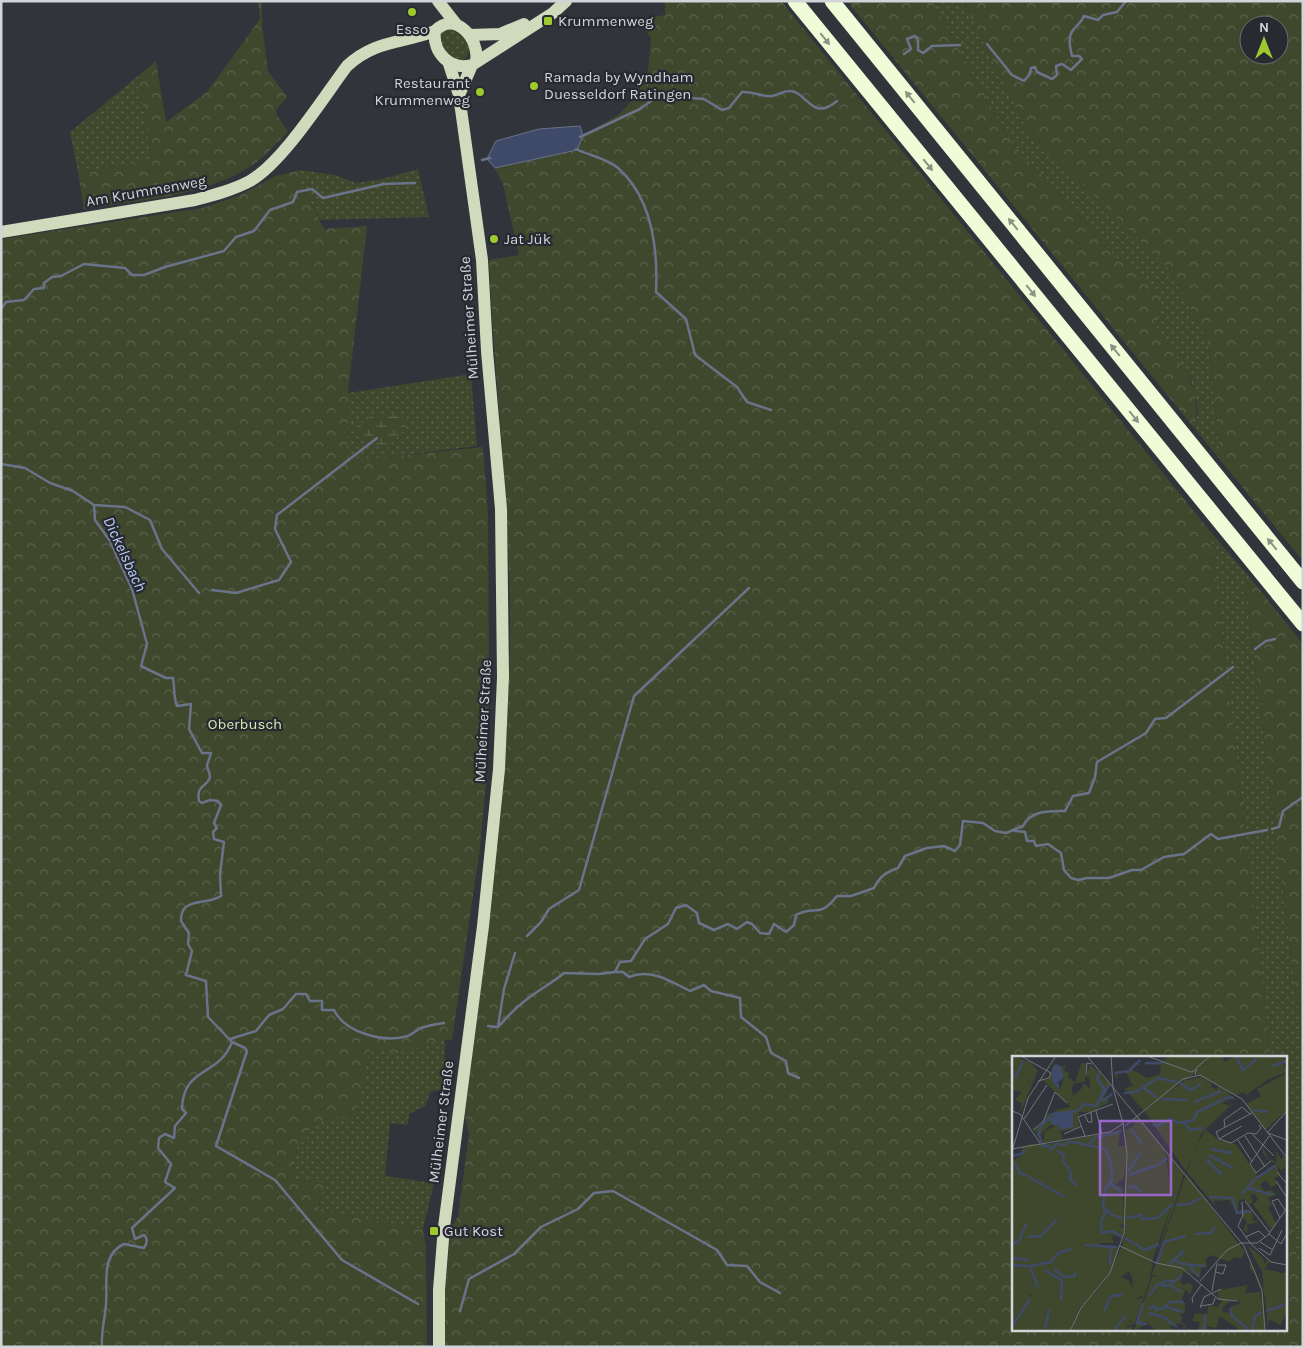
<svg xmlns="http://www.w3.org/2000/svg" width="1304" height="1348" viewBox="0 0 1304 1348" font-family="Karla,sans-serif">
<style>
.grass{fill:url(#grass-dots)}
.forest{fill:url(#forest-crowns);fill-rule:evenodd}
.wetland{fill:url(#wetland-marsh)}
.water{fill:#3e4a67;stroke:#6a7389}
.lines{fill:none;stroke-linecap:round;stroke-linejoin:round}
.stream{stroke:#6a7389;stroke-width:2.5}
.major{stroke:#cfdbbc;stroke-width:12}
.highway{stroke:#eefcd7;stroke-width:15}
.oneway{fill:#8a9384}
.poi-dot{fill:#9eca2e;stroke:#272a31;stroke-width:2}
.labels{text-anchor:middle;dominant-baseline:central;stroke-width:4.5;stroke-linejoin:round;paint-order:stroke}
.poi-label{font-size:15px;fill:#d2d4d8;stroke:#272a31;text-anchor:start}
.street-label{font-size:15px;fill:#d2d4d8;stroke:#272a31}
.park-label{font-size:15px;fill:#d4eab0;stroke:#272a31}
.water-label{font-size:16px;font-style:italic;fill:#bacdf8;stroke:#272a31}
.inset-river{fill:none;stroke:#3e4a67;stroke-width:2.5}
.inset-road{fill:none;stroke:#71747a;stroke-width:1}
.view{fill:#9967c8;fill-opacity:0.15;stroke:#9967c8;stroke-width:2.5}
.inset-edge{fill:none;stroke:#d2d4d8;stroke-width:2.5}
</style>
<defs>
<pattern id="grass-dots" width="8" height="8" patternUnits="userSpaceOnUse" patternTransform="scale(1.25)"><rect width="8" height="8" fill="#3f482d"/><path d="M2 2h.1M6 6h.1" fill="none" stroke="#5a624b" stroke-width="1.8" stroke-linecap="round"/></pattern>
<pattern id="forest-crowns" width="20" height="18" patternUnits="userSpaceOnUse" patternTransform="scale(1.25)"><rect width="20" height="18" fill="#3f482d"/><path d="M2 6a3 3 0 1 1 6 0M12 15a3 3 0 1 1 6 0" fill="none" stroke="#5a624b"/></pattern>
<pattern id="wetland-marsh" width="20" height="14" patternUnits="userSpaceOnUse" patternTransform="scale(1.25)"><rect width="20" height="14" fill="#3f482d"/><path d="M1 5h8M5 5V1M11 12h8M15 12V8" fill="none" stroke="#5a624b"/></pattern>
</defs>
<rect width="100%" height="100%" fill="#31343b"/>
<!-- grass -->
<path class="grass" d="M932 1H963L1026 128 1170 270 1208 342 1221 461 1195 429 1198 409 1191 381 1156 327 1136 270 1118 259 1009 139Z
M446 28C459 32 466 37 470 50L465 60H454C445 50 438 45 441 31Z
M138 76 152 161 78 172 70 132Z
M418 169 429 217 320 220 300 182V170L335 175 356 183 382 179Z
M471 374 477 446 347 462 348 393Z
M1210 531 1251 579 1245 588 1303 1050V1302L1285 1172V1057H1271Z
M438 1039H445L444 1090 431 1091 425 1106 409 1114 408 1125 390 1123 385 1176 434 1183 423 1229 337 1214 318 1208 325 1183 292 1180 298 1142 306 1141 310 1126 331 1117 356 1118 369 1047C402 1054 408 1052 438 1039Z"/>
<!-- forest -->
<path class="forest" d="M258 1H262V24L268 71 287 97 276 110 277 115 288 132C276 143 265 157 251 166 203 197 140 200 84 209L78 172 152 161 138 76 156 61 166 122 207 92 260 19Z
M665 1H781L1210 531 1271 1057H1013V1329H1285V1172L1303 1302V1347H445V1292L451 1227 458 1217 469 1134 465 1116C483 971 502 824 509 678 515 538 495 399 489 260L519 255 503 184 495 168 577 150 583 136 621 113 638 93 648 71 651 38 637 19 665 15Z
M847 1H932L1009 139 1118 259 1136 270 1161 298 1156 327C1180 364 1202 383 1195 429Z
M963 1H1303V561L1221 461 1208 342 1170 270 1026 128ZM1249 25H1279V55H1249Z
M300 170V182L324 229 367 226 348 393 347 461 483 447 488 514 489 676 487 771 480 847 452 1040C432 1038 417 1052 397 1053 389 1053 378 1049 370 1047L356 1118 331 1117 310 1126 306 1141 298 1142 292 1180 325 1183 318 1208 337 1214 423 1229 426 1248 427 1347H1V239L202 208 238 196 276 176Z
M1251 579 1303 644V1050L1245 587Z"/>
<!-- wetland -->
<path class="wetland" d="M378 412 402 416 406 428 386 449 357 436 356 427Z"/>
<!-- water -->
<path class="water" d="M580 126 583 136 577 150 495 168 487 159 496 141 539 129Z"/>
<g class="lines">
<!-- stream -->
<path class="stream" d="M987 44 1012 75 1024 81 1030 74 1031 68 1035 67 1037 72 1052 79 1057 75 1056 66 1062 64 1071 70 1082 59 1079 56H1072C1070 47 1067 36 1074 29 1078 24 1081 23 1084 16L1098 20 1103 15 1117 12 1126 1
M904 54 911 49 907 39 915 36 918 39V50L923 53 932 46 960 45
M580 137 640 109 658 96 676 91 690 98 704 99 722 110 729 108 742 92C753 91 761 97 772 96 779 95 784 90 791 91 808 93 812 122 837 101
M576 149C588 155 608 159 618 168 653 199 658 249 656 292L686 319 695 355 737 387 747 402 771 410
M482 160 490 158
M1 309 6 302 24 300 34 289 44 288V283L52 277 61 276 84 264 125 268 132 275H144L165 267 224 251 236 237 254 231 270 210 293 202 297 192 312 189 323 198 384 184 415 183
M1 464 25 468 50 483 73 491 94 505 95 520 110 541 132 589 147 644 141 666 166 678H173C175 689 173 695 177 706L191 704 189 729 202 753H211C210 757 208 762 207 765 207 769 210 773 210 777 207 788 196 784 199 801L202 803 210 800 218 801 221 805 214 823 217 828 213 832 214 839 224 842 220 874 221 896C207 906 180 896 181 921L189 933 188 944 192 951 186 975 206 981 208 1017 232 1042C219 1077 183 1066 182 1109L186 1113 175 1126 174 1138 165 1134 159 1138 158 1148 171 1164 165 1182 175 1188 132 1228 135 1239 144 1235C148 1238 147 1244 144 1248L124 1244C100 1255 108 1284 106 1304 105 1320 101 1329 102 1347
M94 505 125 507 150 520 162 549 199 593
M212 590 236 593 279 580 291 562 275 529 277 515 377 438
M1255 649 1266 641 1275 639
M1272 829 1279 827 1283 811 1303 797
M1015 831 1025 832 1027 841H1034L1036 846 1048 844 1061 853 1064 870 1071 878 1078 880 1087 878H1109L1132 870H1141L1164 857 1184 854 1211 834 1218 839 1267 830
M527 936 541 922 549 909 579 890 634 696 749 588
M615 972H623L629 977C651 968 670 981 690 991L704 985 711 991 740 998 741 1017 766 1037 771 1053 786 1061 788 1073 799 1078
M488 1026 498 1027C505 1020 512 1011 520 1005 534 992 550 985 564 973L599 974 615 972 620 962 631 961 645 939 668 924 676 908 686 905 697 913 699 923 714 930 728 924 737 929 747 922 752 924 760 933 769 934 774 924 786 932 794 925 796 915C815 904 818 920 837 896H851L874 888C880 876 886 872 898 868L905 856 927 848 944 846 955 851 960 845 963 821 983 823 995 831 1006 833 1023 826C1031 810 1050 811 1065 811L1073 796 1089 793 1095 777 1097 762 1146 733 1155 719 1166 718 1233 667
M498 1027 504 989 515 953
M230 1039 256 1031 269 1015 283 1009 296 994H306L310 1001H322V1010H334C345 1033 384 1043 408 1036 412 1034 417 1030 421 1028 429 1025 437 1024 444 1023
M232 1042 245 1048 247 1051 216 1146 275 1180 342 1260 418 1304
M460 1311 469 1279 514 1254 541 1227 578 1209 594 1193 613 1191 717 1250 727 1265 747 1266 760 1282 780 1293"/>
<!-- major -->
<path class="major" d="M438 1 456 24
M470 35 500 34 524 24
M476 61C480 39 455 10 435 31 432 53 451 71 472 65L553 13 566 1
M459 95 472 65
M1 232 195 200C214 195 233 190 250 181 283 162 323 98 347 66 375 40 401 44 435 31
M439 1347V1290L444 1227 483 926 499 769 503 677 501 509 487 351 482 260 459 95 448 61"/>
<!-- highway -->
<path class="highway" d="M795 1 1303 624
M832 1 1303 582"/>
</g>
<!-- one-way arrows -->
<defs><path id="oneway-solid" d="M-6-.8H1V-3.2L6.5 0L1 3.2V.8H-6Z" transform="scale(1.25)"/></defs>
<g class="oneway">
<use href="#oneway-solid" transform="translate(825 39) rotate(51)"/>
<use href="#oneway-solid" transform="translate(910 97) rotate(-129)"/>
<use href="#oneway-solid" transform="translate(928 165) rotate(51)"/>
<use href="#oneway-solid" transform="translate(1013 224) rotate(-129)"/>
<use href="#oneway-solid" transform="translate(1031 291) rotate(51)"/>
<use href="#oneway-solid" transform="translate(1115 350) rotate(-129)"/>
<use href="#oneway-solid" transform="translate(1134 417) rotate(51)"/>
<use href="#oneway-solid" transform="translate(1272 544) rotate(-129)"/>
</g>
<!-- markers -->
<g class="poi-dot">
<circle cx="412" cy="12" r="5"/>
<rect x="543" y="16" width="10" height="10" rx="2.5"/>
<circle cx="534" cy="86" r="5"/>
<circle cx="480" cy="92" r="5"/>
<circle cx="494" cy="239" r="5"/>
<rect x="429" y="1226" width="10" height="10" rx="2.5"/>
</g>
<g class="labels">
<!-- poi labels -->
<g class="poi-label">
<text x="558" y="21">Krummenweg</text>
<text x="412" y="29" text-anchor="middle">Esso</text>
<text x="544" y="77">Ramada by Wyndham<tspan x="544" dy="17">Duesseldorf Ratingen</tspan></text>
<text x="470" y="83" text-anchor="end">Restaurant<tspan x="470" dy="17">Krummenweg</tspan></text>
<text x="504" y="239">Jat Jük</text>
<text x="444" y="1231">Gut Kost</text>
</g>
<!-- street labels -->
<g class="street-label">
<text transform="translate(146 191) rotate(-10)">Am Krummenweg</text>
<text transform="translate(469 318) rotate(-94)">Mülheimer Straße</text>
<text transform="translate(483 721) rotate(-87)">Mülheimer Straße</text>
<text transform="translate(441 1122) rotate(-83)">Mülheimer Straße</text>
</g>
<!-- park labels -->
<g class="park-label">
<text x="245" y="724">Oberbusch</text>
</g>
<!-- water labels -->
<g class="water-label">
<text transform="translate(125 554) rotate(65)">Dickelsbach</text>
</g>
</g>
<!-- overview -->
<g transform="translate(1012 1056)">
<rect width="275" height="275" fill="#31343b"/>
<path d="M43 5 40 26 48 34 52 22 49 11 54 9 52 15 57 17 56 21 63 26 70 6 74 8 73 26 62 27 59 34H48L36 24ZM78 9 88 17 96 32 92 42 95 40 97 46 79 56H65L64 69 39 68 26 81 24 77 44 54 59 52 65 55 75 39 69 33 72 27 79 34 77 22 74 21ZM0 10 18 24 10 36 0 34ZM153 94 162 151 143 205 160 148ZM40 114 50 115 57 122 53 124 56 128 47 131 38 122ZM235 189 250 201 253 208 255 204 258 206 252 213 267 216 269 220 275 215V256L268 269 255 260 250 215ZM110 191 141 208 138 220 132 218 123 223 118 213 110 217 109 221 117 225 121 233 120 225 124 228 128 240 124 244 132 241 122 269 117 263 120 270 115 269 111 275H75L73 264 63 265 67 255 94 224ZM140 218 162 226 153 224 157 227 156 231 146 234 138 245 133 242 134 238 146 222ZM15 233a7 7 0 1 1 14 0a7 7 0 1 1-14 0ZM236 229 233 237 248 236 251 275H229L208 260 204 272 195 270V275H186L188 266 180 265 183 258H196V249L205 251 210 245 206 243V234ZM220 243 230 247 218 251 220 257 211 256 210 252ZM45 237 50 238 49 252 43 260 48 267 42 263 47 270 40 272 32 254 37 253 43 243 40 242 46 240Z" fill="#3f482d" fill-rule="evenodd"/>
<path d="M0 0 18 6 26 15 8 57 10 47 3 44 18 24 0 10ZM156 0H198L182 18 131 54 112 32 121 30 114 16 106 18 104 23 102 16 116 15 119 10 127 4V10L124 8 119 13 135 22 148 18 149 9 132 8 134 6 150 7ZM200 0H210L213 6 223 0H275L271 6 275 16 255 24 234 39 232 36 224 39 185 18V14ZM83 17H86L85 27 90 21 99 28 86 47V54H68L65 62 67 70 61 73 49 75 39 68 27 80 22 74 31 67 35 57 39 59V67L46 69 48 73 63 62 61 56 44 58V54L59 51 31 24H36L48 34 60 33 61 40 69 33 76 38 78 34 75 30 79 34 84 28ZM275 17V54L253 74 234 48 249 40 245 33ZM190 21 200 28 199 31 205 34 206 30 217 37 221 42 216 44 219 49 224 46 219 50 215 44 210 47 218 50 189 78 174 115 132 55 170 25ZM126 60 153 94 160 148 136 216 139 220 132 241 128 240 117 215 105 224 116 239 115 252H121L115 257 114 271H120L121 265 120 275H58L69 252 94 224 98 217 68 252 57 275H0V105L9 100 10 91 19 88H37L104 75 108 78 106 90H114V107L112 122 103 129 111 132 112 167 108 170 112 174 110 181 99 179 102 187H88L89 189 107 191 100 213 110 190 113 174 112 136 115 107 114 74 122 70 124 64 119 65ZM40 114 50 115 57 122 53 123 56 128 47 131 38 122ZM24 226 29 234 18 241 15 231ZM45 237 49 238V252L42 259 48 266 43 262 41 267 47 270 40 272 32 254 41 253 43 243 40 242 46 241ZM194 74 208 85 224 88 246 121 265 108 255 103 251 97V91L256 103 265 106 264 95 269 103 271 100 275 104 272 106 275 111 269 114 265 110 268 119 262 122 265 128 259 132 254 124 248 128 252 135 260 134 264 139 256 142 260 149 256 151 264 167 259 173 241 148 246 144 243 138 238 140 241 145 237 149 232 143 227 144 225 158 217 144 201 145 205 152 175 116 184 89ZM155 97 172 117 162 151 161 143ZM174 118 233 196 228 203 222 201 217 206 199 199 194 203 195 211 189 212 188 222 174 214 171 217 168 226 172 229 178 226 181 232 178 238 168 229 173 234 170 244 173 248V257L167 258 171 262 168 265 174 270 170 274 172 270 168 267 158 270 161 275H144L136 267 122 275 140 220 162 226 140 218ZM146 223 157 227 156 231 147 233 138 245 133 243ZM229 153 240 154 241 164 247 166 235 169 236 177 231 174 235 166 227 156ZM238 204 243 214 247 225 252 251 241 261 238 275H232L218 266V255L228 262 238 249V239L250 242 242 214 238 215ZM268 217H275V245L255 251 248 219 254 240H258L273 234ZM269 248H275V256L268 269 257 263 255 275V252L259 253ZM252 253V275H239L242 261Z" fill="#3f482d" fill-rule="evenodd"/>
<path d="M45 69 51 83 31 87 33 75ZM28 97 24 111 18 118 9 117 2 108 11 100 17 102Z" fill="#3f482d"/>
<path d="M44 8 49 10 52 22 46 26 48 34 40 26V12ZM45 57 61 56V71L48 74 46 69H41L37 64Z" fill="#3e4a67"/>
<path class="inset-river" d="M224 0 231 14 245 3M133 7H151M260 10 275 5M87 17 85 23 92 32 88 43 92 44 100 38M103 17 117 15 128 4M3 22 11 5M168 27 179 34 189 28M132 32 145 42M112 37 124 36 146 22 165 26M149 43 175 44M182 46 209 35M241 54 256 56M66 55 72 48 84 50 97 29M173 67 178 74 191 72M141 68 145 70 157 63 168 67 182 64 185 56 216 41 222 42M119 73 130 88M30 87 27 79 28 72 40 58 65 55M77 88 83 82 109 75M29 90H37L39 94 44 88 53 89 57 85 93 93 99 106 100 122 93 134 91 150 100 159 110 162M199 93 220 97M45 95 52 99 51 105 59 116M197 99 221 112M0 100 12 97V94M194 103 210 119M3 107 8 117 16 120M59 116 58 123 65 130M116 116 128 97M117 119 146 109 155 102M17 121 53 141M101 123 99 128 110 136M236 132 261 139M116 133 121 130 130 136M230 138 243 123 264 109M197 141 223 142M221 144 225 157 239 155M164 149 177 148 189 142M115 162 129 159 130 163 145 162 161 148M89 165 93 158 91 151M89 166 90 177 101 175 110 181M183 178 199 177 203 171M16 181 29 180 45 163M113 182 133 194M0 187H6L14 168M73 189 105 191M133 194 147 188M0 202 16 204M161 203 169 208H176L187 221M145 207 152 186 174 180M98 208 99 192M157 208 172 195M0 209 17 210M177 209 193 210M18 210 39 206 46 197 59 193M18 211 26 231M42 213 52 221 62 220 64 215M33 214 50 225 49 244M156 224 162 226 170 219M149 230 158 229 169 236M138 239 144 230 156 224M131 247 125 267 135 268M137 252 142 250 144 254 155 251 170 256M151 252 158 246H172M218 253 220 260 236 273M92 255 99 240 110 239M254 255 275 248M136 257 151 261 165 271M0 271 18 243M33 274 37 254M102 275 113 260M192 275 193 259M240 275 243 260 250 256"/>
<path class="inset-road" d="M9 0 39 17 37 22 26 25M75 0 232 190 250 234 253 275M99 0 101 32 111 67M135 0 179 16 184 14M74 19 75 7 80 8M183 19 185 11 199 0M0 55 8 58 28 87M84 55 90 78M73 59 76 66H80L79 57M12 63 35 29M113 70 171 23 188 19 230 43 275 102M213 71 212 64 230 51 238 58M21 74 31 66 43 36 55 47M255 77 275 55M256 77 275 84M52 78 70 70M241 79 262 100M73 80 66 61 101 48M233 80 253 111M257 80 238 108 244 117 259 105M207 83 219 87 236 77 244 78 249 72 247 69M207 83 204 76 240 57M207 83 230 70M226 84 240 106M0 93 98 76 112 67M0 95 16 42 44 0M265 116 275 128M264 125 275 142M233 145 258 177M230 146 231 159 226 170 239 188M268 162 260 145 266 143 273 154M257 178 269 188 274 179M233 181 247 175 253 181M248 186 261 194M239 188 259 206 275 209M108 190 144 207 170 212 198 236M247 192 258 199 270 174M204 216 211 218 214 209H206M188 225 215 194 229 187H245L256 179 275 152M200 235 205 207M198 236 206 243 225 245M181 247 180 242 190 228M188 250 201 248 203 242M188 252 192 241 209 233M58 275 69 252 98 217 112 177 115 98 111 67"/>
<path class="view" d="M88 65H159V139H88Z"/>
<rect width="275" height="275" class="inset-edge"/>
</g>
<!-- border -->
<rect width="1304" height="1348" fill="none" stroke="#d2d4d8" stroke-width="5"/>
<!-- north arrow -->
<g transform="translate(1264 40)"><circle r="24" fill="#272a31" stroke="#6b6e74"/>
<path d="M0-4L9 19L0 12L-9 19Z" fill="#9eca2e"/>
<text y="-8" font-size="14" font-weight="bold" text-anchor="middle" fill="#d2d4d8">N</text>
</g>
</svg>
